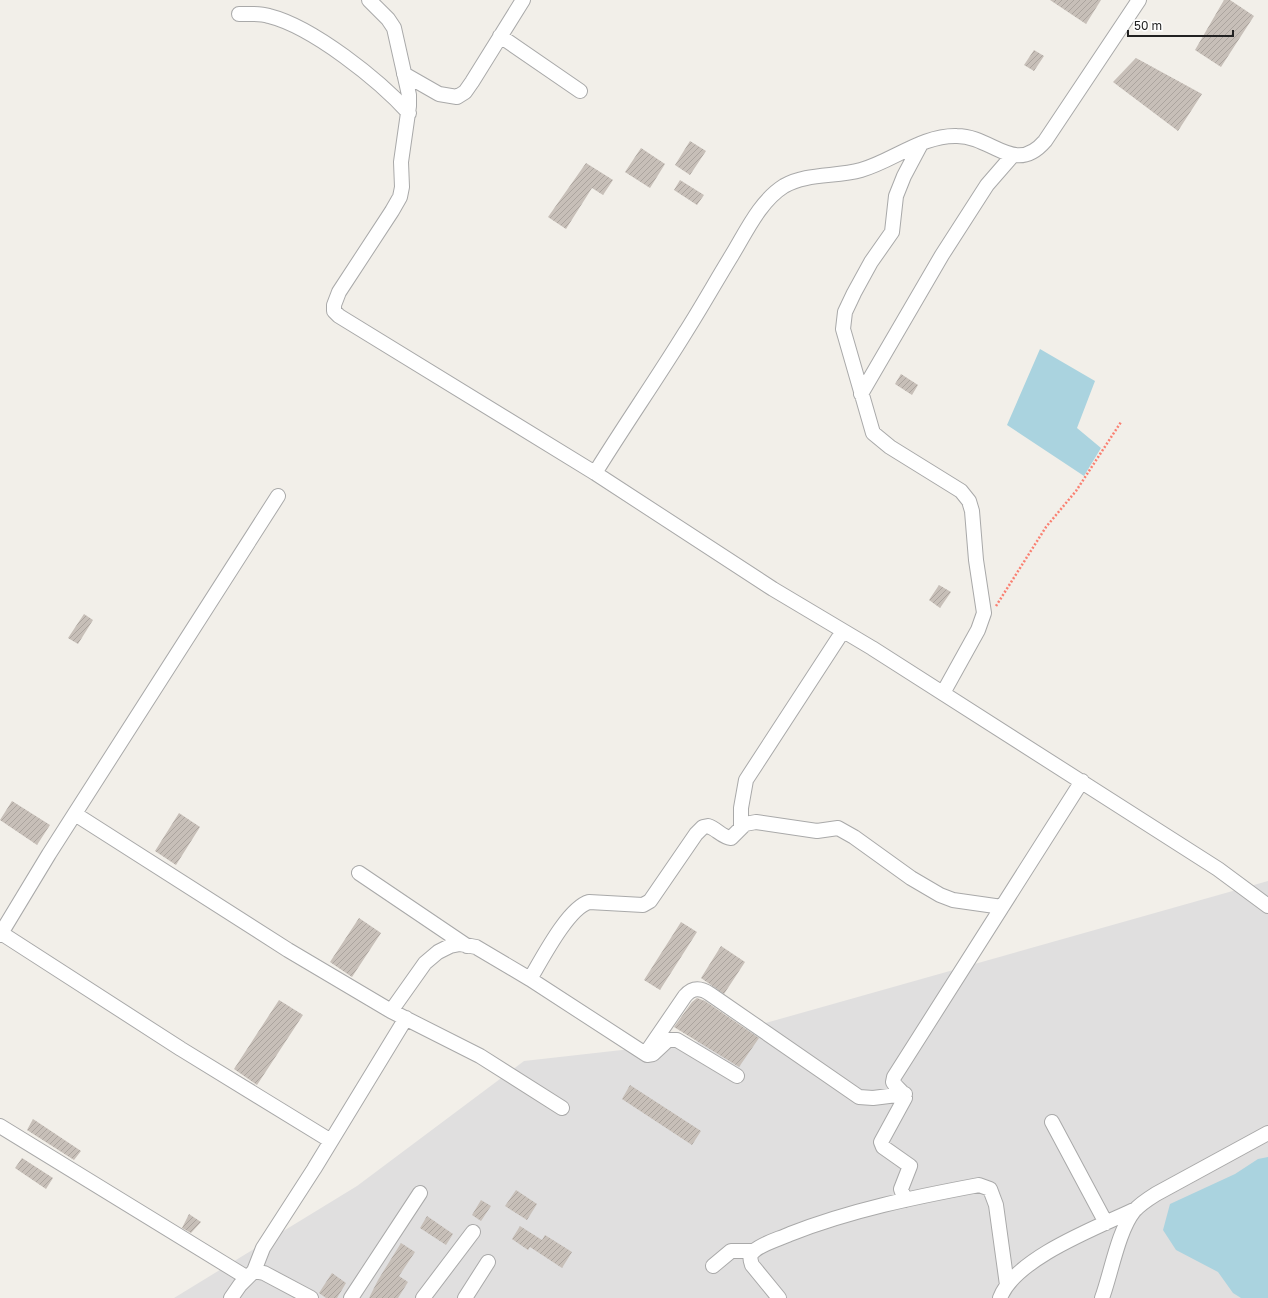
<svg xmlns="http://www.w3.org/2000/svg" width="1268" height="1298" viewBox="0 0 1268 1298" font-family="'Golos Text',sans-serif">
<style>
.residential{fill:#e0dfdf}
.water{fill:#aad3df}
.building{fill:url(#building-hatch)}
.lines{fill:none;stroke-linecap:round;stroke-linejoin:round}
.minor-casing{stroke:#a9a9a9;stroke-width:16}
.path{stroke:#fa8072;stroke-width:2.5;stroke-dasharray:2 2;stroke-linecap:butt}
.minor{stroke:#fff;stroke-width:14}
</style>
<defs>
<pattern id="building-hatch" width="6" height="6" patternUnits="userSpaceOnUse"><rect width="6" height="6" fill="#c7bfb8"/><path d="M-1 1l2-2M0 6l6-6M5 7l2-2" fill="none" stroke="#aba49e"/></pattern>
</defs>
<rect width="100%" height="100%" fill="#f2efe9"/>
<!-- residential -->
<path class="residential" d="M1268 881V1298H174L357 1186 524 1061 702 1041Z"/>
<!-- water -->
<path class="water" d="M1040 349 1095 381 1077 428 1101 448 1084 476 1007 425Z
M1268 1157V1298H1241L1233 1293 1218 1272 1176 1250 1163 1230 1170 1204 1235 1174 1258 1159Z"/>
<!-- building -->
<path class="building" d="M1050 0H1101L1086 24Z
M1224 0H1230L1254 16 1221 67 1195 50Z
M1034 50 1044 56 1034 71 1024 65Z
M1136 58 1202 94 1178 131 1113 82Z
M690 141 706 151 690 175 675 165Z
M641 148 665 164 650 188 625 172Z
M586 163 613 180 603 195 592 188 566 229 548 217Z
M680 180 704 195 697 205 674 190Z
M901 374 918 385 912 395 895 384Z
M939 585 951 592 940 608 929 600Z
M84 614 93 620 78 644 68 638Z
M12 801 50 825 37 845 0 820Z
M179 813 200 827 176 865 155 851Z
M359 918 381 933 352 977 330 962Z
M681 922 697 932 660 990 644 980Z
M721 946 745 962 724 994 701 978Z
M697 998 705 1001 759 1038 739 1067 674 1027 692 1002Z
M279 1000 303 1015 257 1085 234 1069Z
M630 1085 701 1131 692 1145 622 1099Z
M33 1119 81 1151 74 1160 27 1130Z
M22 1158 53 1178 46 1189 15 1168Z
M516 1190 537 1204 527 1220 505 1206Z
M481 1200 491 1206 481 1221 472 1215Z
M189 1214 201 1222 191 1233 182 1228Z
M427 1216 453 1234 446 1245 420 1228Z
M520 1226 542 1240 545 1235 572 1252 562 1268 530 1247 528 1250 512 1239Z
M401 1243 415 1252 399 1276 408 1282 398 1298H369L378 1280Z
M332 1273 346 1283 337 1298H326L319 1293Z"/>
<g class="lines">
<defs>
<path id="minor" d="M369 0 388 19 394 28 409 95V106L401 162 402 187 400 197 392 211 339 292 334 305V311L339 316 595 473 773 589 872 648 1218 869 1268 906
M239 14C250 14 259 13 269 16 313 27 379 80 409 113
M500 36 580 91
M404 74 439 94 457 97 465 92 472 82 523 0
M921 144 904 176 896 196 892 232 871 262 854 293 845 312 843 329 873 433 890 447 961 491 969 501 972 511 976 560 984 613 978 630 943 693
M861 394 942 255 987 185 1013 155
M595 473C624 426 656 380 685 333 701 308 716 281 732 255 746 232 760 201 784 186 806 173 836 177 861 170 893 161 922 135 957 136 992 136 1015 176 1045 141L1139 0
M75 814 288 950 391 1011 480 1056 562 1108
M741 828V808L746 780 843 631
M359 873 467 946
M1 933 181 1049 331 1141
M0 935 49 854 278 496
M530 979C542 959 568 908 589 902L643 905 650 901 696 834 703 827 708 826C717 829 722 837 731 838L745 824 756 822 817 831 838 828 854 837 911 878 940 895 953 900 1002 907
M391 1011 425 963 438 952 450 946 460 944 476 947 530 979 647 1055 653 1054 668 1040H677L737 1076
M646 1053 685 996C693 987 701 988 710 994L859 1097 873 1098 905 1094
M1052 1122 1106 1223
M0 1126 246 1277
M905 1200 901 1189 910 1166 883 1147 881 1142 905 1098C904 1091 896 1088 893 1082L894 1077 1082 781
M713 1266 731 1251H754
M254 1271 263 1248 314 1169 406 1018
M231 1298 240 1285 254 1271 264 1273 311 1298
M351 1298 420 1193
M423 1298 473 1232
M465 1298 488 1262
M779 1298 752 1265C750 1259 749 1255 754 1251 763 1243 779 1239 790 1234 851 1210 915 1197 979 1185L990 1189 996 1205 1007 1285
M1000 1298C1015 1258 1098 1227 1136 1209
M1102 1298C1111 1274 1118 1231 1134 1211 1140 1204 1148 1199 1156 1194L1268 1133"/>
</defs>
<!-- minor casing -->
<use href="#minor" class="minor-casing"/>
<!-- path -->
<path class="path" d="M996 606 1046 527 1076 491 1121 422"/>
<!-- minor -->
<use href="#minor" class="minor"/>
</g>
<!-- scale -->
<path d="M1128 30v6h105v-6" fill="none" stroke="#222222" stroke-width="2"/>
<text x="1134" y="30" font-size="12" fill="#222222" stroke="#ffffff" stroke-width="3" paint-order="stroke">50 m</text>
</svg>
